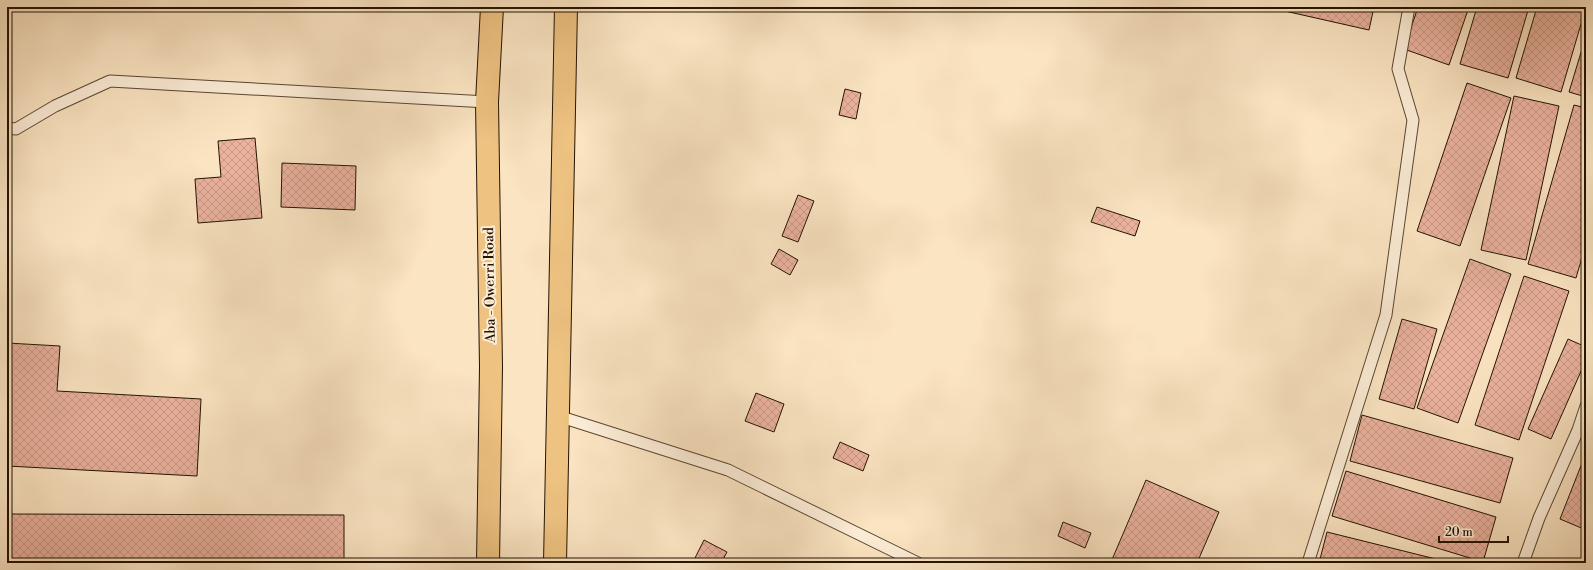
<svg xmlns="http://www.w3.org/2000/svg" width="1593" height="570" viewBox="0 0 1593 570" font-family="'Libre Bodoni',serif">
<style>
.building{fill:url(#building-cross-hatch);stroke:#231302}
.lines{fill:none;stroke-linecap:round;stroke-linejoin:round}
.lane-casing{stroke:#594732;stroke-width:13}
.highway-casing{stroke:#231302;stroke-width:24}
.lane{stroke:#fcedd7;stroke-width:11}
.highway{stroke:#eec281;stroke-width:22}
.labels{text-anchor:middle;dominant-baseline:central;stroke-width:4;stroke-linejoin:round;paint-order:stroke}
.street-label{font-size:14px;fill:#231302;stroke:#fcedd7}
</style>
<defs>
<pattern id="building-cross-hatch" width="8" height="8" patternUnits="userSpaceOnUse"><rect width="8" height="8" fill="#ebb29e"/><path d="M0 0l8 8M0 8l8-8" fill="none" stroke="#c99886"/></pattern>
</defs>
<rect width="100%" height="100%" fill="#fbe4c2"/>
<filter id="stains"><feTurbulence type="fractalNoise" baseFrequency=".005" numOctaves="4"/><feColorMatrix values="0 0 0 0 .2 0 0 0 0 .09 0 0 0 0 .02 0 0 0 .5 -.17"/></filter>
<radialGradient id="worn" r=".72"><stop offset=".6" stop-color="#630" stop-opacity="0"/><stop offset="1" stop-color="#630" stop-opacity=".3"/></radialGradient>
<!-- building -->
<path class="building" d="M1267 7H1374L1369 30Z
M1418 7H1469L1449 65 1404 49Z
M1477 7H1529L1508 78 1460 64Z
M1537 7H1586L1561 92 1516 78Z
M1586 36V97L1569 92Z
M1467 83 1511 98 1460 246 1417 231Z
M845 89 861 93 856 119 839 115Z
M1514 96 1559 106 1526 260 1481 250Z
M1574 105 1586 108V244L1576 278 1528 264Z
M255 138 262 218 198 223 195 179 221 177 218 141Z
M282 163 356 166 355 210 281 207Z
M798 195 814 201 798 242 782 236Z
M1097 207 1140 221 1135 236 1091 222Z
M779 249 798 260 790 275 771 264Z
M1470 259 1511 274 1458 423 1417 408Z
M1524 276 1569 291 1519 440 1475 425Z
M1402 319 1437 329 1414 409 1379 399Z
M1568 339 1586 347V360L1551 439 1528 429Z
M7 343 60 346 57 391 201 399 197 476 7 466Z
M756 393 784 404 774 432 745 421Z
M1362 415 1513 458 1500 503 1350 461Z
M840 442 869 455 863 471 833 458Z
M1586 453V530L1560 519Z
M1346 471 1496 517 1483 562 1332 516Z
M1146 480 1219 512 1197 563 1111 562Z
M7 514 344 515V563H7Z
M1063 522 1091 533 1085 548 1058 536Z
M1327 532 1452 563H1319Z
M704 540 727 552 721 563H700L694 560Z"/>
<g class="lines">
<defs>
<path id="lane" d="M7 128 16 129 55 106 110 81 487 102
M558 416 728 470 918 563
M1308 563 1386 315 1413 120 1398 69 1409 7
M1523 563 1539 518 1578 430 1586 406"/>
<path id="highway" d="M488 563 491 367 487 102 492 7
M555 563 566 7"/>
</defs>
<!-- lane casing -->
<use href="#lane" class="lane-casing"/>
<!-- highway casing -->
<use href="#highway" class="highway-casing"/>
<!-- lane -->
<use href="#lane" class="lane"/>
<!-- highway -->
<use href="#highway" class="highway"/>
</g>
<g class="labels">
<!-- street labels -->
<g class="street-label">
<text transform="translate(490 285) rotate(-91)">Aba - Owerri Road</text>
</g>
</g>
<!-- margin -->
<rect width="1593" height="570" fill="none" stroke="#fbe4c2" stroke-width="24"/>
<rect x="8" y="8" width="1577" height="554" fill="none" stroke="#231302" stroke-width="2"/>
<rect x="12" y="12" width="1569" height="546" fill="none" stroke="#231302"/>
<!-- scale -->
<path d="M1439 536v6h69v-6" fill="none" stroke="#231302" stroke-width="2"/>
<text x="1445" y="536" font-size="12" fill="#231302" stroke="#fcedd7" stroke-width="3" paint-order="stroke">20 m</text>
<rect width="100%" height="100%" filter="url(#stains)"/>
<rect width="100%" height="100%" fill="url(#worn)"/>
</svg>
